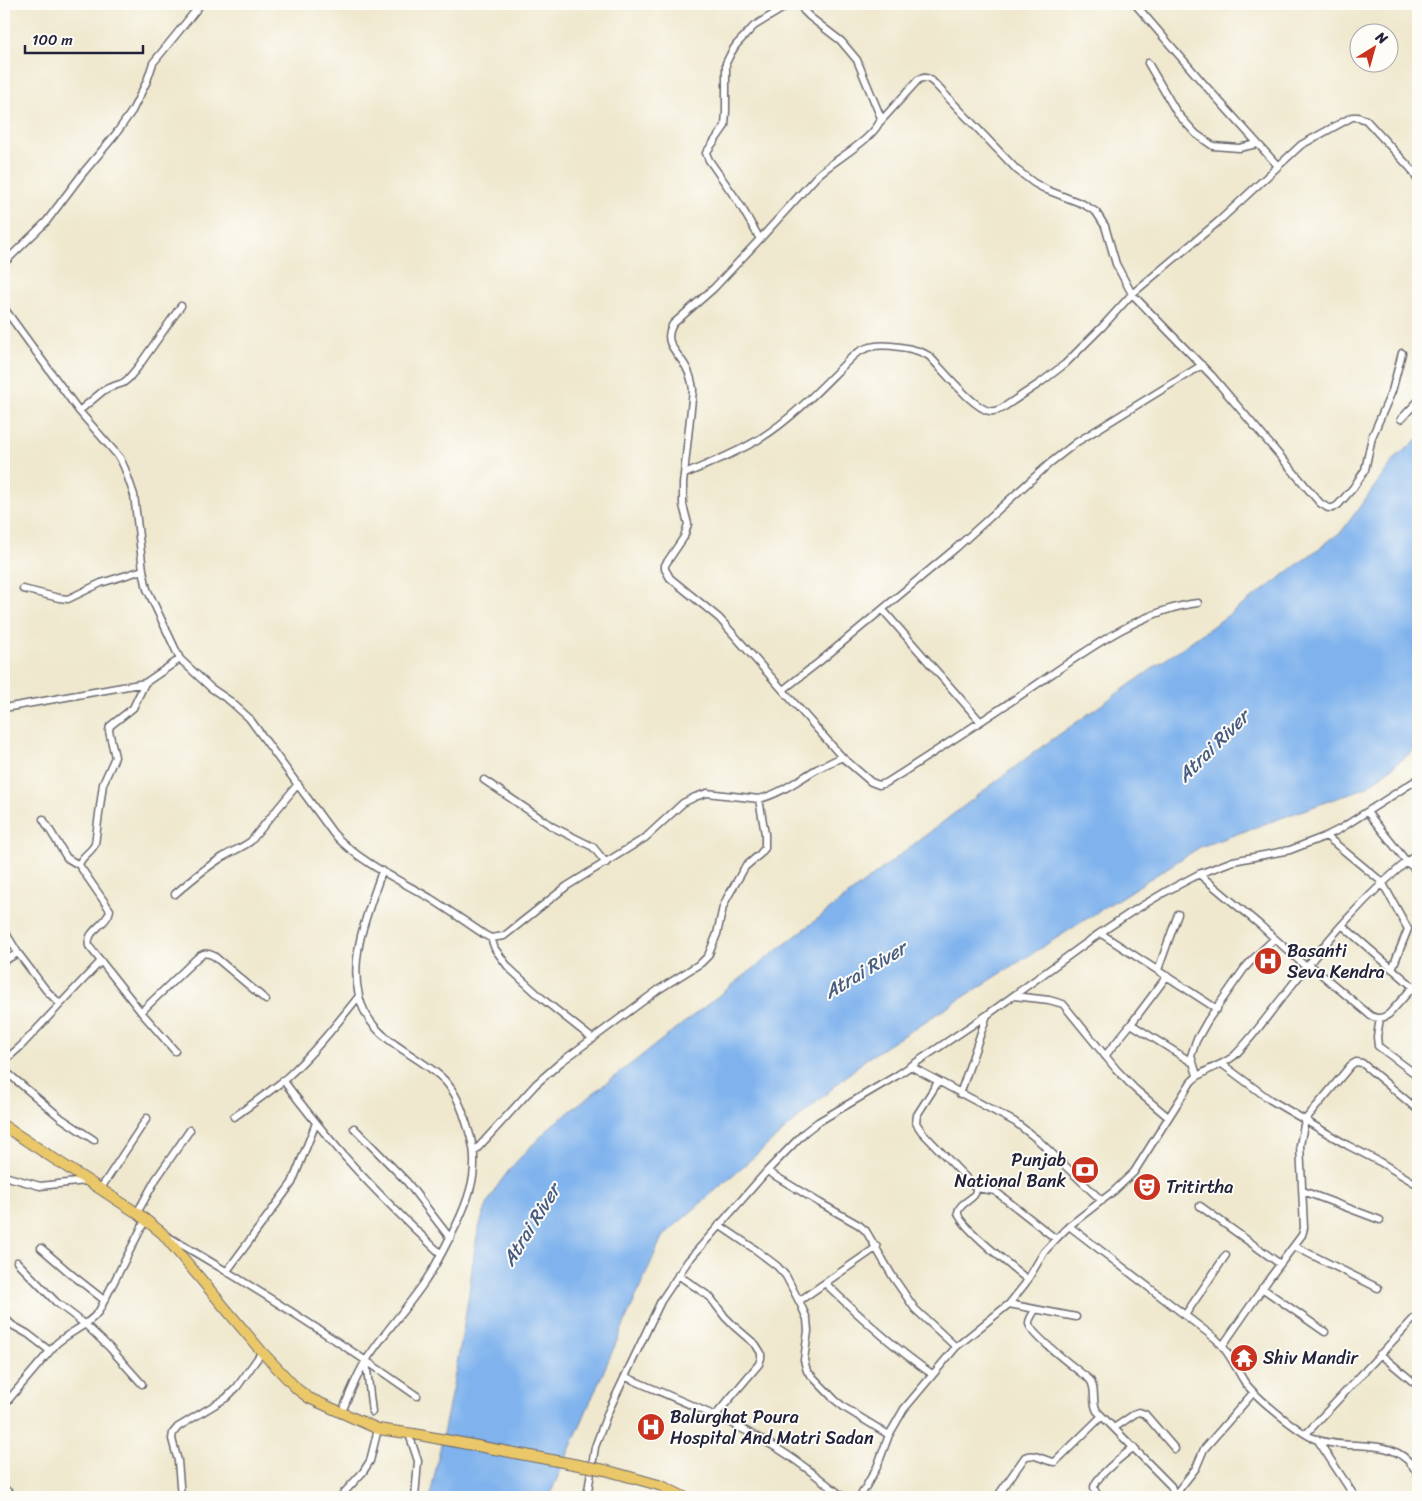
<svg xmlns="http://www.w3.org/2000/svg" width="1422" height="1501" viewBox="0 0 1422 1501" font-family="Sriracha,sans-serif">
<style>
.water{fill:#80b3ed;stroke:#516a94}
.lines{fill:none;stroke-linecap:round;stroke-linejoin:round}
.street-casing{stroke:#6a676e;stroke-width:9}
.primary-casing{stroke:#6a676e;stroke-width:12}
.street{stroke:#fff;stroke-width:6}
.primary{stroke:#eac769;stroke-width:10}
.primary-bridge-casing{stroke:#6a676e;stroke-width:12;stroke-linecap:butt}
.primary-bridge{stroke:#eac769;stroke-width:10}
.labels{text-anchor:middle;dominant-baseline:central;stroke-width:4;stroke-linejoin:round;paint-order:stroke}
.poi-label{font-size:18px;fill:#22223b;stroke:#fdfcf7;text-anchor:start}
.water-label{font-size:19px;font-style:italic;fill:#485c82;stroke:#fdfcf7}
</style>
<rect width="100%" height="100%" fill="#fdfcf7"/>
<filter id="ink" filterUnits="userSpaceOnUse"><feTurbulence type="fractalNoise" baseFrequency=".02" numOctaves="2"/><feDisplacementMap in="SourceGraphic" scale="10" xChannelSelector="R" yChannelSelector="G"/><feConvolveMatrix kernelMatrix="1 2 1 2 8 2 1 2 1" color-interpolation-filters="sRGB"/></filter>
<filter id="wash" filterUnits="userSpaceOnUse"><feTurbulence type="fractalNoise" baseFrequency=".0096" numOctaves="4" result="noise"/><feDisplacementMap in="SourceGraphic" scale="20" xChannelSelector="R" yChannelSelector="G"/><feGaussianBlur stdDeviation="1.12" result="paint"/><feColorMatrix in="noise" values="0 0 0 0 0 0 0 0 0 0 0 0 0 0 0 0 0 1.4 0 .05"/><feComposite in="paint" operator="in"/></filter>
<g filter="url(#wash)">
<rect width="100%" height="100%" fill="#efe8ce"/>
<!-- water -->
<path class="water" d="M1418 440V747L1365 788 1200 847 866 1059 662 1237 552 1490 550 1497H430C443 1434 457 1370 467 1306 473 1270 473 1232 490 1199 503 1172 531 1147 551 1126L905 851 1036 751 1261 592 1342 531 1397 456Z"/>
</g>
<g filter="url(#ink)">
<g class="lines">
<defs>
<path id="street" d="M799 4 804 11 810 17 841 41 857 60 881 118C876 139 833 160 817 176L760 239 714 288 673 324C662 343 677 351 686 367 690 374 692 381 693 390L683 484V505L688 524 684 537 665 565V569L670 578 719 618 842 757 871 782 879 785 886 783C934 753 980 722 1027 691 1078 657 1137 610 1198 603
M1135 4 1203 83 1278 166
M1148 63 1177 113 1196 134 1213 146 1239 148 1257 144
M880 122 918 80C924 76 929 78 934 83L1017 170 1034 183 1047 190 1083 204 1096 212 1105 226 1116 264 1132 294 1212 376 1320 503 1328 508H1333L1338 505 1353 488 1365 470 1372 437 1392 391 1402 353
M760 239 739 203 709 160 706 153 725 126 726 111V63L731 53 736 45 754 26 790 4
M4 263 46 222 83 173 115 135 132 111 147 81 153 63 201 4
M4 308 79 411 120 458 125 469 134 495 143 570 147 589 180 659 211 688 230 701 249 718 333 833C359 862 397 879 430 898 449 910 467 923 485 935L491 938 504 936 567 886 645 838 683 803 695 797 707 793 759 799C780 794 798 780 817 769 825 765 834 761 842 757
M79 411 103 391 108 388 123 383 128 379 138 367 181 306
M1401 419 1418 401
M685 474C710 463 737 453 761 438 796 416 823 385 853 356 858 352 863 349 870 347 884 343 917 348 929 356 942 369 974 409 990 411 994 412 997 410 1001 409L1040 383 1065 364 1102 327 1132 294 1219 221 1301 145 1352 117H1358L1366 120 1412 170 1418 181
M23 589 59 598 68 599 101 583 143 570
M883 610 980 721
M145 683 133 708 110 726 109 731 115 757 103 784 95 844C91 853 81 856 79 865L110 910C108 925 85 930 89 946L141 1012 175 1051
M783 690 819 662 956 548 1050 463 1077 442 1202 365
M4 708 145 683 180 659
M484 780 553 827 593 847 606 863
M1367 812 1407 862 1418 872
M43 819 67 858 79 865
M1326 836 1382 882 1408 929 1392 969
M1199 874 1260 925 1306 967
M175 894C191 880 206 867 223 857 232 851 242 848 251 841L298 784
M1343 926 1418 991
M4 930 18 953
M1100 933 1217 1009
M491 938 495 949 509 968 545 1001 593 1039
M4 961 18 953 46 990 60 1004
M1309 964 1371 1016C1378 1019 1382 1019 1389 1014L1413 987
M1158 970 1178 914
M1014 996 1049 1000 1063 1004 1116 1069 1135 1089 1168 1117
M141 1012 197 958C203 953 206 952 214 956L266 1000
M1380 1018 1377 1037 1378 1046 1418 1076
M1131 1024 1193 1063
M1105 1056 1131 1024 1167 976
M4 1061 20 1047 101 961
M1222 1064 1269 1099 1347 1145 1380 1162 1418 1185
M910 1066 1015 1122 1038 1140 1102 1201
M4 1070 61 1118 94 1140
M1197 1075 1191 1056 1196 1041 1208 1020 1244 969 1252 960 1274 939
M283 1080C303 1107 324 1133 346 1158 376 1192 408 1223 441 1254
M938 1082 917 1115 916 1123 922 1132 976 1188C977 1200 960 1201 958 1212 956 1223 1017 1271 1028 1280
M960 1094 987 1015
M234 1117C251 1105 268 1093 284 1080 312 1055 336 1025 359 996
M354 1128 407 1182 450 1238
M475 1151 536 1084 561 1062 658 990 701 963 708 956 717 934 723 907 727 898 745 867 760 854 765 848V834L759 799
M767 1171 820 1203 859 1225 866 1231 893 1277 915 1309 956 1347
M4 1176 40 1186 86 1181
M101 1188 147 1118
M976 1188 995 1191 1056 1239
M1303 1191 1380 1220
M1200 1206 1280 1264
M137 1213 156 1179 190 1130
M719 1225 756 1250 777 1266 786 1276 801 1305 807 1319 808 1331 804 1360 807 1371 835 1400 845 1408 889 1435
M1069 1226 1216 1339C1229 1351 1235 1367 1244 1381 1254 1396 1298 1432 1315 1439 1352 1453 1397 1432 1418 1475
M167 1236C253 1286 336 1339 417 1396
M1294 1246 1378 1288
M41 1248 71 1274 104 1300
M17 1262 56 1302 86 1325 109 1347 142 1384
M227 1271 292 1183 316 1123
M678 1275 710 1297 725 1317 735 1327 756 1345 761 1353V1358L759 1364 715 1416
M825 1283C859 1316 893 1347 932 1374
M1262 1288 1325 1332
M799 1301 877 1247
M1009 1304 1076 1317
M1035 1310C1033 1314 1028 1320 1029 1324 1032 1336 1079 1371 1090 1380 1097 1389 1091 1400 1097 1411L1171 1486 1175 1497
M1185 1315 1226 1255
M4 1317 12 1325 28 1334 50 1351
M1223 1345 1269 1279 1302 1235 1304 1228 1300 1145 1305 1120 1351 1065 1356 1062 1362 1063 1418 1110
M1380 1354 1418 1386
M366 1361 372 1412
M626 1377C676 1399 728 1419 775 1447 799 1461 822 1480 843 1497
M4 1405 56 1344C70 1331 87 1327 99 1311L146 1219
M341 1414C349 1396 356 1376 367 1359 384 1333 406 1309 424 1283 433 1270 441 1255 448 1241 459 1221 469 1200 473 1177 476 1155 473 1143 466 1122 461 1105 454 1088 440 1076 412 1051 369 1039 359 996 349 954 369 910 382 871
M1114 1428 1136 1413 1139 1412 1145 1414 1175 1449
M409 1434 418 1461 415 1497
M1306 1434 1418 1314
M1317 1439 1355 1497
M4 1488 14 1497
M1174 1496 1196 1468 1204 1449 1253 1393
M181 1497 178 1461 172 1439 173 1433 178 1427 226 1398 237 1387 262 1352
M340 1497 363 1472 370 1461 378 1429
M587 1497 595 1447 608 1412 661 1301 688 1261 767 1171 805 1132 818 1122 896 1076 987 1015 1100 933 1130 913 1165 892 1199 874 1233 861 1290 850 1326 836 1340 829 1418 779
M860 1497 877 1467 889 1435 904 1409 956 1347 1009 1304 1025 1284 1044 1252 1056 1239 1069 1226 1114 1191 1134 1172 1191 1082C1203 1069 1220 1067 1234 1056 1253 1037 1268 1015 1285 994 1324 944 1367 892 1418 853
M997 1497 1025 1457C1035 1452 1045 1462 1055 1462L1102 1416
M1033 1497V1495
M1100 1497C1097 1494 1094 1491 1094 1487 1096 1476 1125 1454 1134 1447"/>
<path id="primary" d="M4 1126 137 1213 162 1233 262 1352 297 1389 309 1398 378 1429 414 1434
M605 1470 662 1486 684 1497"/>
</defs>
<!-- street casing -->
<use href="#street" class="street-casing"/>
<!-- primary casing -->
<use href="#primary" class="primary-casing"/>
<!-- street -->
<use href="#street" class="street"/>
<!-- primary -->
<use href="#primary" class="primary"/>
<defs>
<path id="primary-bridge" d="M414 1434 605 1470"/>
</defs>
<!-- primary-bridge casing -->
<use href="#primary-bridge" class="primary-bridge-casing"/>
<!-- primary-bridge -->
<use href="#primary-bridge" class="primary-bridge"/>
</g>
</g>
<!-- icons -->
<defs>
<symbol id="hospital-disc" viewBox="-11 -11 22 22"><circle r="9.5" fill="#c8321e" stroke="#fdfcf7"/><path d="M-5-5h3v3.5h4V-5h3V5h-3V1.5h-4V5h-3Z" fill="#fff"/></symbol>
<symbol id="bank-disc" viewBox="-11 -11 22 22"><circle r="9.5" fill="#c8321e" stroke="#fdfcf7"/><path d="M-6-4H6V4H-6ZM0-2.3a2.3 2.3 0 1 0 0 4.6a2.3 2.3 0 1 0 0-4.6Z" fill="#fff"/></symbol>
<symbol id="theatre-disc" viewBox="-11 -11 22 22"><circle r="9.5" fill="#c8321e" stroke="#fdfcf7"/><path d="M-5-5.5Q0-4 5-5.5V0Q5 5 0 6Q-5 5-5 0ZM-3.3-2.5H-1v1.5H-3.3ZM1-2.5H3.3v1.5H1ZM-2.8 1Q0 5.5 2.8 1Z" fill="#fff"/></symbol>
<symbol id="temple-disc" viewBox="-11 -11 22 22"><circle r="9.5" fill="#c8321e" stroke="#fdfcf7"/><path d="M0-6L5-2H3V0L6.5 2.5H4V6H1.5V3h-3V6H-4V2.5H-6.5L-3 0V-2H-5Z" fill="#fff"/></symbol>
</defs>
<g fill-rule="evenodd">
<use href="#hospital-disc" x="1252" y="945" width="32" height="32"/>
<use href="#bank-disc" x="1069" y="1154" width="32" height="32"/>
<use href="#theatre-disc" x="1131" y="1171" width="32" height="32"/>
<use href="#temple-disc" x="1228" y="1342" width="32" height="32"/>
<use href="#hospital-disc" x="635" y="1411" width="32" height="32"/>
</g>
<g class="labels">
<!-- poi labels -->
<g class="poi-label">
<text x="1287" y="951">Basanti<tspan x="1287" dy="21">Seva Kendra</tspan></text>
<text x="1066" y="1160" text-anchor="end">Punjab<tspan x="1066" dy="21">National Bank</tspan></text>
<text x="1166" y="1187">Tritirtha</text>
<text x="1263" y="1358">Shiv Mandir</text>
<text x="670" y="1417">Balurghat Poura<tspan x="670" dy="21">Hospital And Matri Sadan</tspan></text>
</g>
<!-- water labels -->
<g class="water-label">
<text transform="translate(1213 746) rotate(-45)">Atrai River</text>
<text transform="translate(865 970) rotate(-31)">Atrai River</text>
<text transform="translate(531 1225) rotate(-58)">Atrai River</text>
</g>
</g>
<!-- margin -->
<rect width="1422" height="1501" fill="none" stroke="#fdfcf7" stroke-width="20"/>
<!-- north arrow -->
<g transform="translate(1374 48) rotate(37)"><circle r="24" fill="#fdfcf7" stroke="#a5a5ac"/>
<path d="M0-4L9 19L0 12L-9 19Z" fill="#c8321e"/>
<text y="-8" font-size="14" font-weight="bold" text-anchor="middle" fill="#22223b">N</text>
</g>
<!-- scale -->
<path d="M25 45v8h118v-8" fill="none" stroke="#22223b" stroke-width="2.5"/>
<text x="32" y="45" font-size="15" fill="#22223b" stroke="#fdfcf7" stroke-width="4" paint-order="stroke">100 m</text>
</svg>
